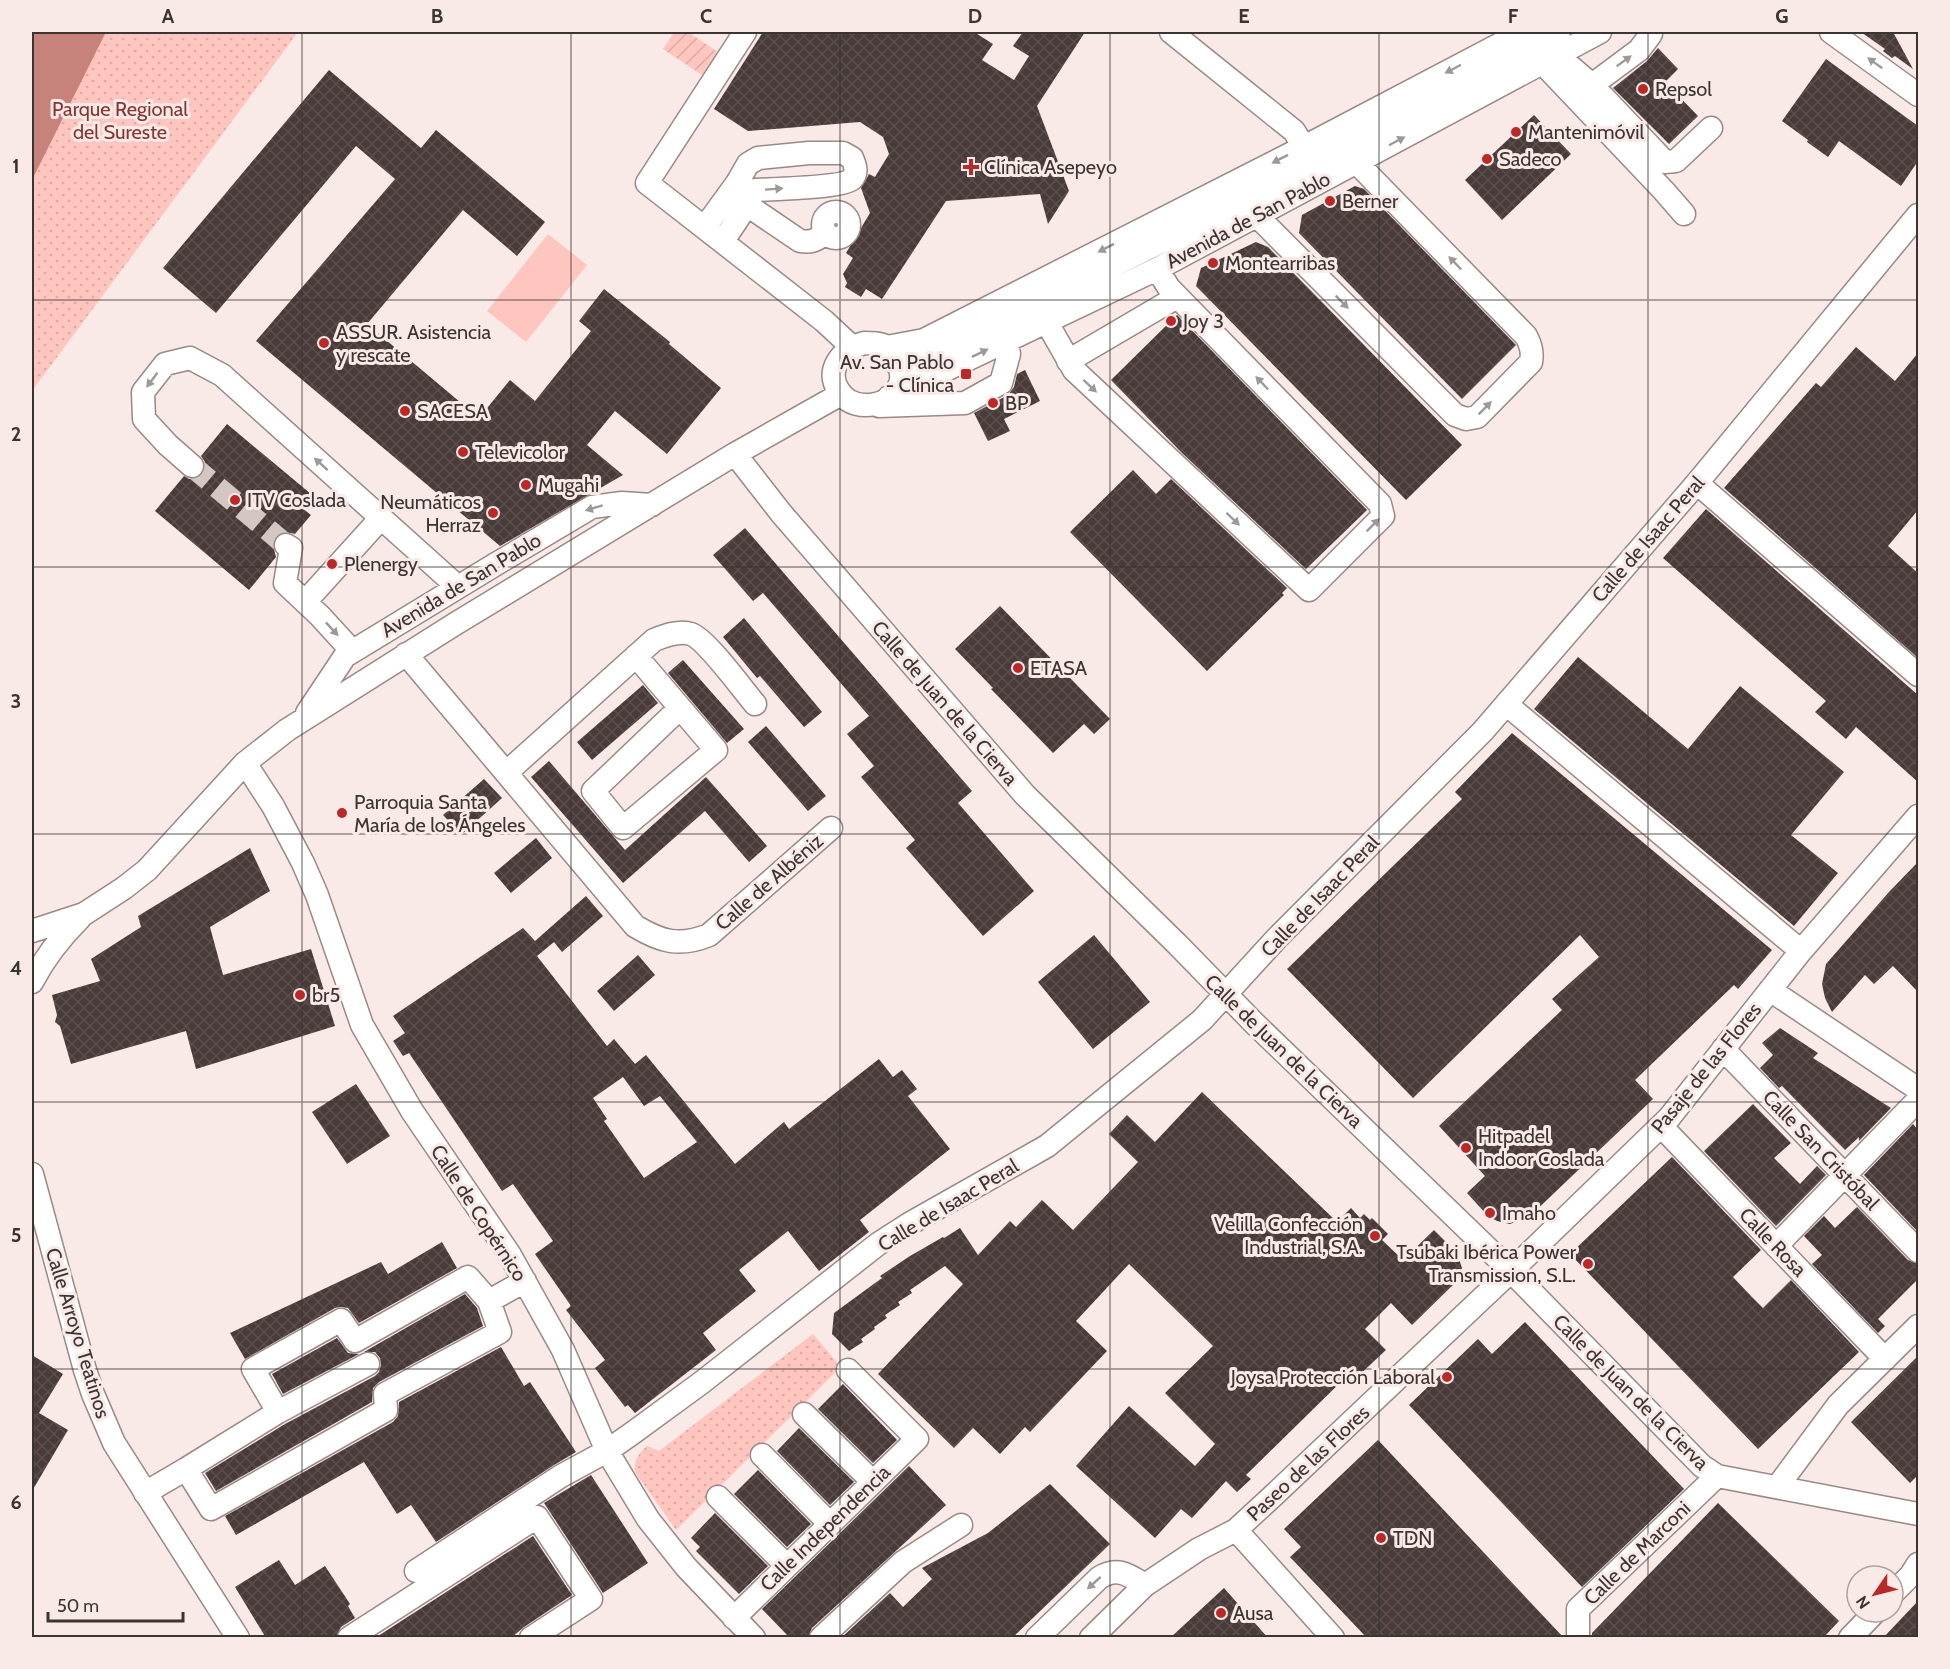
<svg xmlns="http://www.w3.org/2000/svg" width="1950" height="1669" viewBox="0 0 1950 1669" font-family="Cabin,sans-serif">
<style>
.park{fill:url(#park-dots)}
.garden{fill:url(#garden-furrows)}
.pitch{fill:#ffc6bf}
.water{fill:#c7837b}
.building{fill:url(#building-cross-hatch);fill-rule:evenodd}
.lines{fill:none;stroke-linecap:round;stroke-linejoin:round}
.minor-tunnel{stroke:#d4c6c3;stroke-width:22;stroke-dasharray:22 11;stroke-linecap:butt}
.minor-casing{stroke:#988987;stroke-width:25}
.minor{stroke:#fff;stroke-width:22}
.oneway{fill:#9c9a99}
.grid{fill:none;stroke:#3a3433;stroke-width:1.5;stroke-opacity:0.55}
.poi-dot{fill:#b92928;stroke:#faeae7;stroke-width:2}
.labels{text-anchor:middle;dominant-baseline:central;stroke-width:6;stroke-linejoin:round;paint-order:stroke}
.poi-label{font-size:20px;fill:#3a3433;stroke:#faeae7;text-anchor:start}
.park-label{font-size:20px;fill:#87352f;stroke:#faeae7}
.street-label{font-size:20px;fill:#3a3433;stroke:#faeae7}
.neatline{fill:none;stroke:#3a3433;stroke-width:2}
.grid-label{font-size:20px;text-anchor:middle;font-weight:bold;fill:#3a3433}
</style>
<defs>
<pattern id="park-dots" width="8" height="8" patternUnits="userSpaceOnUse" patternTransform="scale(1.5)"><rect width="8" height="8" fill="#ffc6bf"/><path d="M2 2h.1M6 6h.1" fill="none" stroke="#dbaba5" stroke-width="1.8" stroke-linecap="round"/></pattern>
<pattern id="garden-furrows" width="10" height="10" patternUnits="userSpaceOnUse" patternTransform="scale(1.5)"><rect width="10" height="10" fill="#ffc6bf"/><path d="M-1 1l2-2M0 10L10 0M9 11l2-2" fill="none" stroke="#dbaba5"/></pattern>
<pattern id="building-cross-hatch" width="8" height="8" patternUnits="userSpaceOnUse" patternTransform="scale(1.5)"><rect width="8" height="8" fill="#483b3a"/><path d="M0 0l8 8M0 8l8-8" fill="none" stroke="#5b4f4e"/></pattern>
</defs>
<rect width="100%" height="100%" fill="#faeae7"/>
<!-- park -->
<path class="park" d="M32 32H298L32 391Z
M813 1334 841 1367 676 1530 635 1472C634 1460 638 1454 647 1446L659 1451Z"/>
<!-- garden -->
<path class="garden" d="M674 32H688L718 52 702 75 663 49Z"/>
<!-- pitch -->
<path class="pitch" d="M548 234 587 265 526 342 487 311Z"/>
<!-- water -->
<path class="water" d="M32 32H106L32 180Z"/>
<!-- building -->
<path class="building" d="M763 32H974L993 44 982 60 1014 80 1029 56 1013 46 1023 32H1085L1037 106 1069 191 1048 224 1040 194 946 201 882 299 866 289 861 297 845 287 847 283 843 274 853 258 846 253 870 213 861 188 869 174 875 177 889 154 883 137 860 122 748 131 714 109Z
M1861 32H1893L1913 69 1895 56 1892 58 1883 51 1885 49Z
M1658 48 1678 69 1665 82 1698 116 1669 144 1613 88 1647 61Z
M1826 59 1918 126V161L1901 186 1839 141 1828 157 1807 142 1808 140 1782 121Z
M329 70 421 148 436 130 545 222 517 256 463 210 367 324 479 418 510 380 535 401 591 331 579 321 604 289 670 342 669 344 721 388 667 454 615 411 587 445 623 475 500 546 256 341 395 179 356 146 216 313 163 268Z
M1534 115 1571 154 1502 220 1465 180Z
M1355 186 1364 189 1516 345 1462 399 1299 233 1302 215Z
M1256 242 1268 247 1462 445 1406 500 1196 286 1201 268Z
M1177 315 1367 510 1306 569 1182 453 1111 380Z
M1856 347 1895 381 1918 353V510L1888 546 1918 573V658L1724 488 1816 383 1821 387Z
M1025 370 1040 401 1004 419 1010 431 988 441 974 413 1008 395 1014 387 1017 374Z
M227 424 311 494 301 507 311 515 295 534 286 532 280 533 275 538 273 545 276 557 249 590 155 511 184 476 189 479H196L202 474 205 462 201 456Z
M1133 470 1156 494 1171 479 1287 588 1282 593 1284 595 1207 671 1070 532Z
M1706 509 1918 695V782L1856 727 1846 739 1815 712 1826 701 1663 558Z
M745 528 972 791 958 803 1034 891 983 936 906 848 915 840 861 777 874 766 847 734 869 716 763 593 753 601 713 555Z
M1000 606 1110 719 1094 734 1084 724 1053 753 991 689 993 688 955 649Z
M744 618 822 712 804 727 760 676 757 678 723 637Z
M1578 657 1688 749 1740 686 1844 772 1791 835 1838 873 1794 926 1534 709Z
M683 660 744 729 727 743 668 673Z
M643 685 658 703 592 760 577 742Z
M766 726 826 796 808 811 748 742Z
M1512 733 1772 950 1738 989 1734 985 1635 1080 1653 1099 1529 1217 1510 1224 1497 1221 1488 1216 1467 1193 1485 1176 1439 1126 1562 1010 1552 999 1599 957 1580 935 1413 1098 1287 969 1462 799 1455 792Z
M549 761 625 850 706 777 767 846 749 862 705 811 623 883 531 777Z
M484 779 502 798 461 835 443 815Z
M536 838 552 858 511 893 494 873Z
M250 848 270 891 210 927 223 975 311 949 335 1026 196 1069 186 1031 71 1064 60 1026 55 1022 57 1015 52 995 100 981 91 959 141 927 138 916Z
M1918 862V992L1893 966 1874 984 1865 975 1832 1012 1825 998 1822 984 1826 964 1889 892Z
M586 896 603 916 562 952 554 942 537 956 607 1046 614 1039 635 1064 646 1055 735 1164 784 1122 789 1129 879 1059 893 1077 902 1070 917 1089 908 1096 950 1149 860 1220 869 1232 819 1271 788 1231 739 1270 756 1291 703 1333 716 1350 635 1413 628 1405 625 1407 595 1368 605 1360 566 1310 571 1306 535 1254 553 1241 513 1184 502 1191 409 1053 403 1056 393 1041 405 1033 393 1016 523 928 535 941ZM623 1077 644 1106 660 1096 697 1142 644 1178 604 1121 607 1119 593 1098Z
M1094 935 1150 1002 1093 1049 1038 982Z
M638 955 655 975 614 1011 597 991Z
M1780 1028 1818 1053 1813 1058 1891 1108 1859 1141V1137L1845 1150 1782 1086 1779 1088 1760 1068 1773 1055 1762 1043Z
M356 1084 390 1136 347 1164 312 1112Z
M1202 1092 1337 1222 1351 1208 1360 1218 1364 1214 1370 1220 1372 1218 1388 1234 1382 1240 1403 1260 1434 1230 1457 1253 1462 1268 1457 1281 1412 1325 1391 1303 1365 1329 1386 1350 1355 1379 1349 1374 1246 1475 1251 1479 1237 1492 1226 1481 1192 1518 1181 1509 1155 1538 1076 1466 1129 1406 1195 1466 1215 1444 1165 1393 1213 1346 1129 1264 1076 1321 1107 1351 1030 1432 1025 1427 1000 1454 973 1428 954 1448 878 1374 963 1284 945 1266 910 1290 912 1293 898 1302 900 1305 885 1315 887 1318 874 1327 875 1329 861 1339 863 1342 849 1351 832 1334 834 1313 882 1278 880 1276 910 1256 943 1237 944 1238 960 1228 978 1255 1010 1221 1016 1227 1042 1200 1073 1230 1138 1162 1109 1134 1127 1115 1155 1142Z
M1753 1104 1791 1143 1774 1158 1800 1184 1817 1166 1826 1175 1776 1226 1704 1151Z
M1913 1124 1918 1130V1232L1864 1175Z
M1672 1157 1761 1250 1733 1277 1750 1295 1763 1308 1791 1280 1859 1352 1758 1449 1570 1254Z
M1857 1207 1908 1260 1918 1264V1279L1878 1319 1885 1326 1878 1333 1812 1264 1822 1255 1804 1236 1824 1216 1835 1228Z
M442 1242 457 1268 359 1323 348 1308 341 1307 335 1308 245 1359 230 1333 381 1262 388 1274Z
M465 1294 477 1308 483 1326 379 1382 373 1388 372 1402 216 1491 205 1473 285 1424 375 1376 379 1372 381 1365 380 1358 375 1352H364Z
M1525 1322 1684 1489 1582 1587 1409 1405 1478 1339 1492 1354Z
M337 1338 348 1353 359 1354 283 1394 272 1374Z
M501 1347 524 1386 530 1382 576 1452 554 1465 436 1542 411 1505 397 1514 364 1462 236 1535 225 1516 393 1422 398 1416 399 1402Z
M32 1355 63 1374 39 1413 68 1430 32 1491Z
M1918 1356V1475L1910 1483 1851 1422Z
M843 1384 897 1440 873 1463 818 1409Z
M799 1428 854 1482 830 1505 777 1451Z
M1378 1440 1564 1638H1367L1290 1557 1301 1547 1284 1529Z
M909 1466 946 1505 812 1628 808 1638H790L762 1609Z
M758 1470 811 1524 787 1547 734 1494Z
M591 1475 648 1563 603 1593 544 1503Z
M1050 1484 1110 1544 1012 1638H841L890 1593 903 1607 932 1579 922 1568 988 1533Z
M1718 1503 1839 1621 1823 1638H1592V1633Z
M715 1513 768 1566 739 1594 696 1551 700 1547 691 1538Z
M533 1536 572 1595 524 1627 511 1638H375Z
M279 1560 295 1585 325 1566 350 1604 348 1606 355 1618 341 1627 336 1638H266L235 1587Z
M1224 1588 1268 1638H1170Z
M1918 1601V1638H1883Z"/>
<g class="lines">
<!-- minor-tunnel -->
<path class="minor-tunnel" d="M192 466 286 545"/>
<defs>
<path id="minor" d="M745 32 647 183 824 321 852 347
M1171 32 1294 131 1304 147
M1831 32 1918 95
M1545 62 1550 71 1664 191 1684 214
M1550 71 1571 67 1592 85 1665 162 1676 161 1711 128
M1592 85 1639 50 1651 34V32
M747 205 800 241C811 243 817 240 825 233
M823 225a13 13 0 1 1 26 0a13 13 0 1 1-26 0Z
M1256 215 1455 415 1466 419 1477 417 1531 362C1533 352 1531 345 1526 336L1356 162
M705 227 737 183 748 164 758 158 809 153H843L852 158C855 165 858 172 852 179 842 188 772 189 755 190L747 205 723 241
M1046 321 1074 370 1309 590 1383 516 1380 504 1169 288 1157 269
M864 343C872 343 880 343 887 347 897 354 904 373 900 384 892 407 856 412 842 395 822 372 841 350 864 343Z
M887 347 924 340 1304 147 1523 32
M1068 361 1177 297
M899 367 918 362 1187 229 1559 32
M889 397 1157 269 1600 32
M879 406 965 403 1001 383 1009 354 1006 340
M735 454 781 513 1025 795 1178 945 1255 1024 1511 1271 1702 1466 1717 1476 1918 1514
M192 466 168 445 144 419 143 392 165 364 190 358 222 375 458 587
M1697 483 1918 675
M286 545 291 548 285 583 320 616 352 651
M305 602 381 518
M406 654 635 926C661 942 680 947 709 935L831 828
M636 656 716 750 623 828 593 791 680 708
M1506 704 1801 951
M307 713 345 656 496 564 592 507 622 503 652 505
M245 763 273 806 303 863 317 895 362 1025 412 1111 510 1255 563 1350 607 1451 648 1519 686 1567 754 1638
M507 772 654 640C664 636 679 630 691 634 706 639 743 690 755 704
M32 931 84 914 124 888 147 870 245 763 287 730 455 624 735 454 841 394
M32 982C45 957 60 938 80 918
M1770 990 1918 1089
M1723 1049 1918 1251
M1661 1126 1885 1359
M32 1174 85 1370 93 1394 114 1443 238 1638
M1776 1246 1918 1100
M489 1301 468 1277 355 1341 341 1320 253 1369 278 1412 186 1469 211 1509 386 1410 385 1394 500 1332 489 1301 525 1281
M278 1412 368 1364
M804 1414 873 1482
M762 1455 830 1524
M1778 1486 1838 1405 1918 1326
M145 1493 186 1469
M718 1497 787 1566
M1236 1530 1333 1638
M416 1571 561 1476 607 1451 634 1432 701 1383 878 1244 909 1224 1047 1146 1202 1020 1277 938 1483 731 1697 483 1918 215
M1893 1593 1911 1575 1918 1564
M734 1618 917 1439 848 1370
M349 1638 537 1517 591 1599 531 1638
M821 1638 903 1562 961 1525
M1037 1638 1099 1578C1117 1566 1129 1575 1145 1585
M1091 1638 1145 1585 1199 1549 1236 1530 1275 1494 1511 1271 1669 1118 1801 951 1918 816
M1578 1638V1609L1717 1476
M1850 1638 1875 1612"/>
</defs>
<!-- minor casing -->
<use href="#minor" class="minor-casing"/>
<!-- minor -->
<use href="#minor" class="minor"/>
</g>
<!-- one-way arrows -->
<defs><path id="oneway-solid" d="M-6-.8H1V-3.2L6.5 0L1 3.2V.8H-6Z" transform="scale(1.5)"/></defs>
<g class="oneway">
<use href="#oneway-solid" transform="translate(1624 61) rotate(-36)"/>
<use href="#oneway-solid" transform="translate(1875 63) rotate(-144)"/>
<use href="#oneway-solid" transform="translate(1453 69) rotate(152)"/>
<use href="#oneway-solid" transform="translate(1397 141) rotate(-28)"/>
<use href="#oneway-solid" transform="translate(1280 159) rotate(153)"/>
<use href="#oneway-solid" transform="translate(774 189) rotate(-4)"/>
<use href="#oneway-solid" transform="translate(1106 248) rotate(153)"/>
<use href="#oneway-solid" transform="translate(1455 263) rotate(-134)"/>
<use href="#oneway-solid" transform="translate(1342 302) rotate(45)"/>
<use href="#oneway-solid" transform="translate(980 353) rotate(-26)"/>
<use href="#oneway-solid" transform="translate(152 380) rotate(127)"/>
<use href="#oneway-solid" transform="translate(1262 383) rotate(-134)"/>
<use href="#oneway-solid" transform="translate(1090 386) rotate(43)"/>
<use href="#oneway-solid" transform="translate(1485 408) rotate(-45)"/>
<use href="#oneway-solid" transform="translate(321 464) rotate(-138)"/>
<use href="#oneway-solid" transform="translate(594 508) rotate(163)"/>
<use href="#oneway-solid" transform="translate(1233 519) rotate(43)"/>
<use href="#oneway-solid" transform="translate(1373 525) rotate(-45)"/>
<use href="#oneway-solid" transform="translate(332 629) rotate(47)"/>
<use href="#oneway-solid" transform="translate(1094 1583) rotate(138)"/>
</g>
<!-- grid -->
<path class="grid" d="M302 32V1638M571 32V1638M840 32V1638M1110 32V1638M1379 32V1638M1648 32V1638M32 300H1918M32 567H1918M32 834H1918M32 1102H1918M32 1369H1918"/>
<!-- markers -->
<g class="poi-dot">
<circle cx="1643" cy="89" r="6"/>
<circle cx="1516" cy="132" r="6"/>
<circle cx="1487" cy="159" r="6"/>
<path d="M968 158h6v6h6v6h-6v6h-6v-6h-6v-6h6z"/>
<circle cx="1330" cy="201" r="6"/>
<circle cx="1213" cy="263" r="6"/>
<circle cx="1171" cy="321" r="6"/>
<circle cx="324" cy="343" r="6"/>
<rect x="960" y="368" width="12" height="12" rx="3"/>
<circle cx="993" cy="403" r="6"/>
<circle cx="405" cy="411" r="6"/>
<circle cx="463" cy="452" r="6"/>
<circle cx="526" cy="485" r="6"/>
<circle cx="235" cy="500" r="6"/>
<circle cx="493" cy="513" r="6"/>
<circle cx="332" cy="564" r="6"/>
<circle cx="1018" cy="668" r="6"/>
<circle cx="342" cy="813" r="6"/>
<circle cx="300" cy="995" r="6"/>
<circle cx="1466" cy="1148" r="6"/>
<circle cx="1490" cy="1213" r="6"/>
<circle cx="1375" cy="1236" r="6"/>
<circle cx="1588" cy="1264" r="6"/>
<circle cx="1447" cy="1377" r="6"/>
<circle cx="1381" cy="1538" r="6"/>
<circle cx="1221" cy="1613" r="6"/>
</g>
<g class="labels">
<!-- poi labels -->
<g class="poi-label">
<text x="1655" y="89">Repsol</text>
<text x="1528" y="132">Mantenimóvil</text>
<text x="1499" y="159">Sadeco</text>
<text x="984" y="167">Clínica Asepeyo</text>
<text x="1342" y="201">Berner</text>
<text x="1225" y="263">Montearribas</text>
<text x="1183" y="321">Joy 3</text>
<text x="336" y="332">ASSUR. Asistencia<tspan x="336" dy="23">y rescate</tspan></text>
<text x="954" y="362" text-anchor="end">Av. San Pablo<tspan x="954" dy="23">- Clínica</tspan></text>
<text x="1005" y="403">BP</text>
<text x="417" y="411">SACESA</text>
<text x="475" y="452">Televicolor</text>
<text x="538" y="485">Mugahi</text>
<text x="247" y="500">ITV Coslada</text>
<text x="481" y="502" text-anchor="end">Neumáticos<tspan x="481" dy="23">Herraz</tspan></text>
<text x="344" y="564">Plenergy</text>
<text x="1030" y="668">ETASA</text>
<text x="354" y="802">Parroquia Santa<tspan x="354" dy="23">María de los Ángeles</tspan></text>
<text x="312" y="995">br5</text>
<text x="1478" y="1136">Hitpadel<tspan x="1478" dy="23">Indoor Coslada</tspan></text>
<text x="1502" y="1213">Imaho</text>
<text x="1363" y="1224" text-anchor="end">Velilla Confección<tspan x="1363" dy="23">Industrial, S.A.</tspan></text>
<text x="1576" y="1252" text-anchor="end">Tsubaki Ibérica Power<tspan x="1576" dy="23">Transmission, S.L.</tspan></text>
<text x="1435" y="1377" text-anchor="end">Joysa Protección Laboral</text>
<text x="1393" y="1538">TDN</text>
<text x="1233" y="1613">Ausa</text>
</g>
<!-- park labels -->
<g class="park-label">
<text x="120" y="109">Parque Regional<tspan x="120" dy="23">del Sureste</tspan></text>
</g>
<!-- street labels -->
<g class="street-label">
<text transform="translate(1248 220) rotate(-28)">Avenida de San Pablo</text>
<text transform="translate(1648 539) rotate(-49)">Calle de Isaac Peral</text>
<text transform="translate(461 585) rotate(-31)">Avenida de San Pablo</text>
<text transform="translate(945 703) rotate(49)">Calle de Juan de la Cierva</text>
<text transform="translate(769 882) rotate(-41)">Calle de Albéniz</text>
<text transform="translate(1320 896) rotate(-46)">Calle de Isaac Peral</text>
<text transform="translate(1284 1051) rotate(44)">Calle de Juan de la Cierva</text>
<text transform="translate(1706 1068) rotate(-51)">Pasaje de las Flores</text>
<text transform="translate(1821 1150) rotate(46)">Calle San Cristóbal</text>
<text transform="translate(948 1205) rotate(-31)">Calle de Isaac Peral</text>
<text transform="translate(479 1213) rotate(57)">Calle de Copérnico</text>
<text transform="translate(1773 1242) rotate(46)">Calle Rosa</text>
<text transform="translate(78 1333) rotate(73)">Calle Arroyo Teatinos</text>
<text transform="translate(1631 1392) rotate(45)">Calle de Juan de la Cierva</text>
<text transform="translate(1308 1463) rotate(-43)">Paseo de las Flores</text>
<text transform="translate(825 1528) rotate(-44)">Calle Independencia</text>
<text transform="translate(1637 1553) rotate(-44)">Calle de Marconi</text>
</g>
</g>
<!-- border -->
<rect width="1950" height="1669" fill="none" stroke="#faeae7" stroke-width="66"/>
<!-- north arrow -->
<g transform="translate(1875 1594) rotate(235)"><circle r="28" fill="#faeae7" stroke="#ada19f" stroke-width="1.5"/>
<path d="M0-4.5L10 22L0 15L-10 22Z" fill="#b92928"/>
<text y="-9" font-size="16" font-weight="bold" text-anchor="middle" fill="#3a3433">N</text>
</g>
<!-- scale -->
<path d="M48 1612v9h135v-9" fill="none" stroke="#3a3433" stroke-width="3"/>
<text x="57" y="1612" font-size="18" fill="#3a3433" stroke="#faeae7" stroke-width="4.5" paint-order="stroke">50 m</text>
<rect x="33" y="33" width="1884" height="1603" class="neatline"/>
<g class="grid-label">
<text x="168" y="23">A</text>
<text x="437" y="23">B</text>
<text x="706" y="23">C</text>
<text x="975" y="23">D</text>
<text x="1244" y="23">E</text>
<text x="1513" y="23">F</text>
<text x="1782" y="23">G</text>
<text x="16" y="173">1</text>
<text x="16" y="441">2</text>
<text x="16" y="708">3</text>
<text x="16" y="975">4</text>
<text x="16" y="1242">5</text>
<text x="16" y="1509">6</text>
</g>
</svg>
